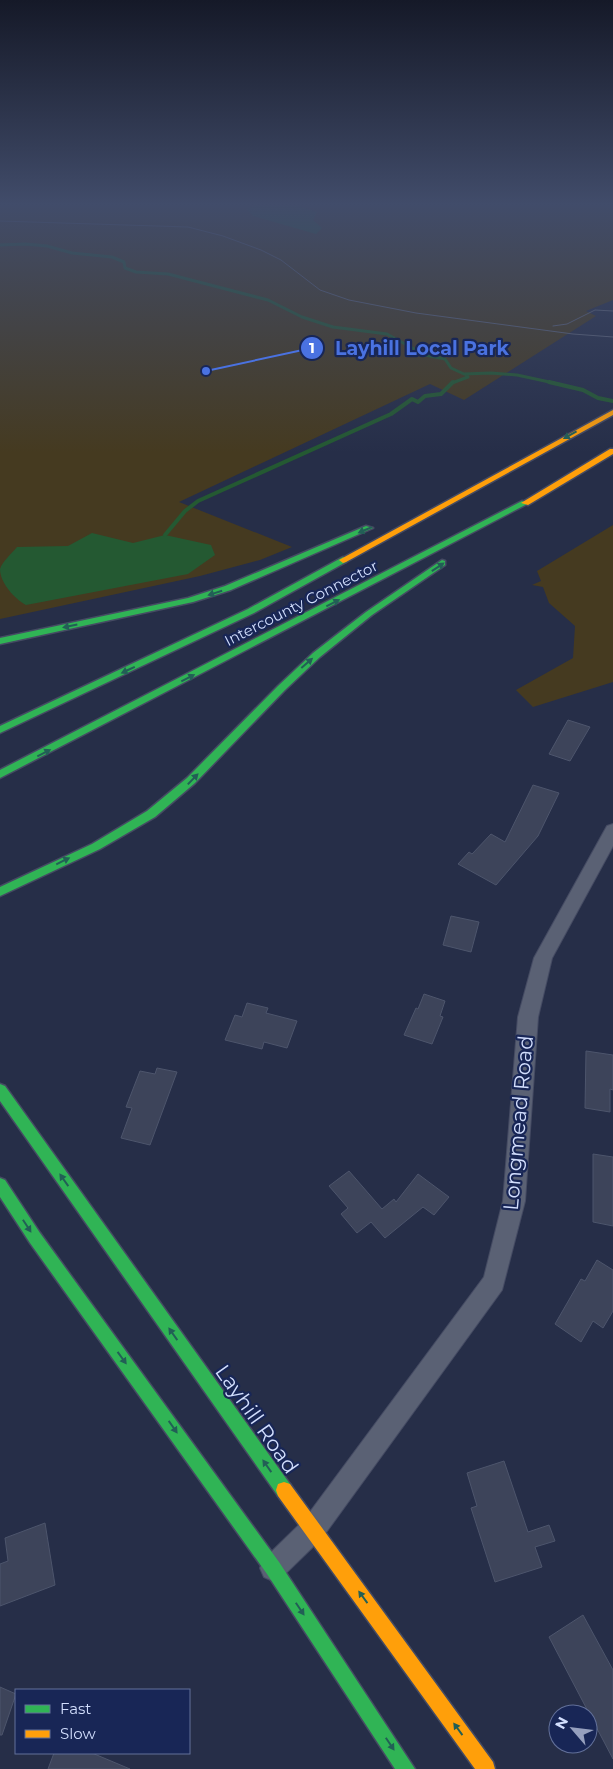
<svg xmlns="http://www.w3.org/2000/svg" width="613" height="1769" viewBox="0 0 613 1769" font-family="Montserrat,sans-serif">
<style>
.green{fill:#453a20}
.water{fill:#245932}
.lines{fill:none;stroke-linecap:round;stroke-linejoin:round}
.stream-far1{stroke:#245932;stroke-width:3}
.stream{stroke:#245932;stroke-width:4}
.building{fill:#3d445a;stroke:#4d556c}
.street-casing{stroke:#454b63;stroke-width:2}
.fast-casing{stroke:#454b63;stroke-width:3}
.slow-casing{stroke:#454b63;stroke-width:3}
.street{fill:#5a6174;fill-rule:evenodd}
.fast{fill:#30b455;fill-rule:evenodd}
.slow{fill:#ff9f0a;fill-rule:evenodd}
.tram{stroke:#5d6478;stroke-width:1}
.oneway{fill:#225f56}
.labels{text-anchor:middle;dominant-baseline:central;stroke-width:4.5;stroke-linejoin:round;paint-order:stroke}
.far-street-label{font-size:15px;fill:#d2defd;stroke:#182656}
.near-street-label{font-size:21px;fill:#d2defd;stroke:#182656}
.leader{fill:none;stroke:#4a72e1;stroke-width:2}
.callout-dot{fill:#4a72e1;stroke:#182656;stroke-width:2}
.mark-label{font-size:15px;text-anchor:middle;font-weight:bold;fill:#fff}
.callout-label{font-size:19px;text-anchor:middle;font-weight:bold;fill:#4a72e1;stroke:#182656;stroke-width:4.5;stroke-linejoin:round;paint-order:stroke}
</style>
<rect width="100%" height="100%" fill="#262e48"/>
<!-- green -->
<path class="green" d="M0 205H613V300L586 311 596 316 464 400 430 384 179 502 292 547 260 560 200 576 0 619Z
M613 525V682L533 707 516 690 573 658 575 626 549 603 543 587 532 585 541 581 537 571Z"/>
<!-- water -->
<path class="water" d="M256 205H296L317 212 313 220 322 228 316 234 253 216 247 209Z
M92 533 133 543 165 535 211 545 215 555 188 574 26 605C15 599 0 583 0 569 2 562 12 553 17 547L68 546Z"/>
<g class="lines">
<!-- stream-far1 -->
<path class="stream-far1" d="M0 245 25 244 47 246 72 253 112 257 124 262 125 268 136 272 168 274 268 300 302 317 333 327 387 334 425 355 445 359 451 368 464 374 491 373 517 375 554 383
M452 383 468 377 466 375"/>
<!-- stream -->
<path class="stream" d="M549 382 583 390 598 398 613 401
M165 535 185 511 198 501 391 414 412 399 418 402 425 396 441 394 453 382"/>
</g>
<!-- building -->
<path class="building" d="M568 720 590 727 570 761 549 754Z
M533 785 559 793 538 836 496 885 458 864 469 852 472 854 491 834 505 842Z
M451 916 479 922 471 952 443 945Z
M424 994 445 1001 440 1016 443 1017 432 1044 404 1035 416 1008 418 1009Z
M247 1003 268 1008 266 1013 297 1021 287 1048 264 1042 262 1049 225 1040 235 1015 242 1017Z
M586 1051 613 1055V1090L610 1089V1112L585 1108Z
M157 1068 177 1072 150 1145 121 1138 132 1108 126 1107 140 1071 155 1074Z
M593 1154 613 1157V1226L593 1222Z
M349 1171 382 1209 394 1199 396 1202 418 1174 449 1197 434 1215 423 1207 385 1238 371 1222 357 1233 341 1214 348 1208 329 1186Z
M597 1260 613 1270V1311L603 1328 593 1321 581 1342 555 1324 581 1279 585 1281Z
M504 1461 528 1532 549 1525 555 1541 535 1547 542 1567 495 1582 471 1508 477 1506 467 1473Z
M45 1523 55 1585 0 1606V1564L8 1561 5 1538Z
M583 1615 613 1670V1759L549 1637Z
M0 1687 16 1694 2 1735H0Z
M54 1753H92L130 1769H48Z"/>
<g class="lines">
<defs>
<path id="street" d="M613 824V846L552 958 538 1017 525 1201 502 1290 322 1538 282 1577 273 1581 264 1577 260 1568 264 1559 304 1520 484 1277 503 1201 518 1017 534 958 607 826Z"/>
<path id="fast" d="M522 501 529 503 0 778V770Z
M366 526 373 528 231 590 193 602 0 644V638L188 598 225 586Z
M343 557 347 560 346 562 254 613 0 733V726L248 609Z
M442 560 445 561V565L372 615 320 657 285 690 195 783 155 817 100 849 0 896V887L92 844 147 811 187 778 278 686 313 653 366 612Z
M0 1084 5 1086 290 1484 292 1490 290 1496 284 1498 278 1496 0 1101Z
M0 1178 5 1180 40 1233 279 1562 415 1769H395L267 1574 30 1243 0 1197Z"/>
<path id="slow" d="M613 410V415L346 562 343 563 339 560Z
M610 449H613V454L528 505 521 503Z
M284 1482 290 1484 493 1762 495 1769H475L278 1496 276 1490 278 1484Z"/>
</defs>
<!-- street casing -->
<use href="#street" class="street-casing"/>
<!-- fast casing -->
<use href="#fast" class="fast-casing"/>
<!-- slow casing -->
<use href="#slow" class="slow-casing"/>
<!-- street -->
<use href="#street" class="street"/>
<!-- fast -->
<use href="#fast" class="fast"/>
<!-- slow -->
<use href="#slow" class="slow"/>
<!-- tram -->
<path class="tram" d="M0 221 188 227 223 236 261 250 281 260 320 290 349 300 416 313 573 334 613 337
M553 326 567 324 595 310 613 311"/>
</g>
<!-- one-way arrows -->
<defs><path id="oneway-solid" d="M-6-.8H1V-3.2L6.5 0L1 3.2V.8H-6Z" transform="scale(1.25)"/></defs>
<g class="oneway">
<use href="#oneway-solid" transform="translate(570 435) rotate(151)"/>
<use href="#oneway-solid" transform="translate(365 530) rotate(157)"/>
<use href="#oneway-solid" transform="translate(438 567) rotate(-34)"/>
<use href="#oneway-solid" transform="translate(215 593) rotate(162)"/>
<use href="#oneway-solid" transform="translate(333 603) rotate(-27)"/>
<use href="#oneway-solid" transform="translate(70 626) rotate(168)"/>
<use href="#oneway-solid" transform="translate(307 663) rotate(-41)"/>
<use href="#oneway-solid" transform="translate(128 670) rotate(155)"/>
<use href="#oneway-solid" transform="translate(188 678) rotate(-27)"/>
<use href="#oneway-solid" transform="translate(44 753) rotate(-27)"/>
<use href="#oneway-solid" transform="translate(193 779) rotate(-46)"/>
<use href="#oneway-solid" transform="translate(63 861) rotate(-26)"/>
<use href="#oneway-solid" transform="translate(64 1180) rotate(-125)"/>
<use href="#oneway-solid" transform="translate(27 1226) rotate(57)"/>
<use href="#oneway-solid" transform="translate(173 1334) rotate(-125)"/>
<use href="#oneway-solid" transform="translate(122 1358) rotate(54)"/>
<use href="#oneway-solid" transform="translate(173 1427) rotate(55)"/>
<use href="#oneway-solid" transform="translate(267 1466) rotate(-125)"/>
<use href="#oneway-solid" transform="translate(363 1597) rotate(-126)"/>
<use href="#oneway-solid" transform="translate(300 1609) rotate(56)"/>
<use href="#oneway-solid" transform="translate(458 1729) rotate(-126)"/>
<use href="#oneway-solid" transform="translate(390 1744) rotate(56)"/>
</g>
<!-- sky -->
<linearGradient id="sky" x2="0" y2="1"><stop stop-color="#151928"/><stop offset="0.45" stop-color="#414c6a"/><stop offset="1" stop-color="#414c6a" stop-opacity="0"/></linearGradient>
<rect width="613" height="453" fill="url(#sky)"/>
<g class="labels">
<!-- far-street labels -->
<g class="far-street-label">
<text transform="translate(301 603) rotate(-27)">Intercounty Connector</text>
</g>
<!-- near-street labels -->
<g class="near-street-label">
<text transform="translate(518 1123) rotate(-85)">Longmead Road</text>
<text transform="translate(257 1419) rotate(55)">Layhill Road</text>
</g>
</g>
<!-- callouts -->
<path class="leader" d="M206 371L312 348"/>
<g class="callout-dot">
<circle cx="206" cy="371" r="5"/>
<circle cx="312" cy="348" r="12"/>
</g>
<g class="mark-label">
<text x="312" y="353">1</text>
</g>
<g class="callout-label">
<text x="422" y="355">Layhill Local Park</text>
</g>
<!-- legend -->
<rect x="15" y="1689" width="175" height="65" fill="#182656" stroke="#627099"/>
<rect x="25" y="1705" width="25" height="8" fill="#30b455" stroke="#627099"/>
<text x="60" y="1714" font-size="15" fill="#d2defd">Fast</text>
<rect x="25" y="1730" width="25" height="8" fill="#ff9f0a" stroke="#627099"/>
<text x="60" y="1739" font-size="15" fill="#d2defd">Slow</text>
<!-- north arrow -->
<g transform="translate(573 1729) rotate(298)"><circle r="24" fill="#182656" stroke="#627099"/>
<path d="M0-4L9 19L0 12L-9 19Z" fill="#96a0be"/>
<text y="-8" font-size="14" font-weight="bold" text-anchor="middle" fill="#d2defd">N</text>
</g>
</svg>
